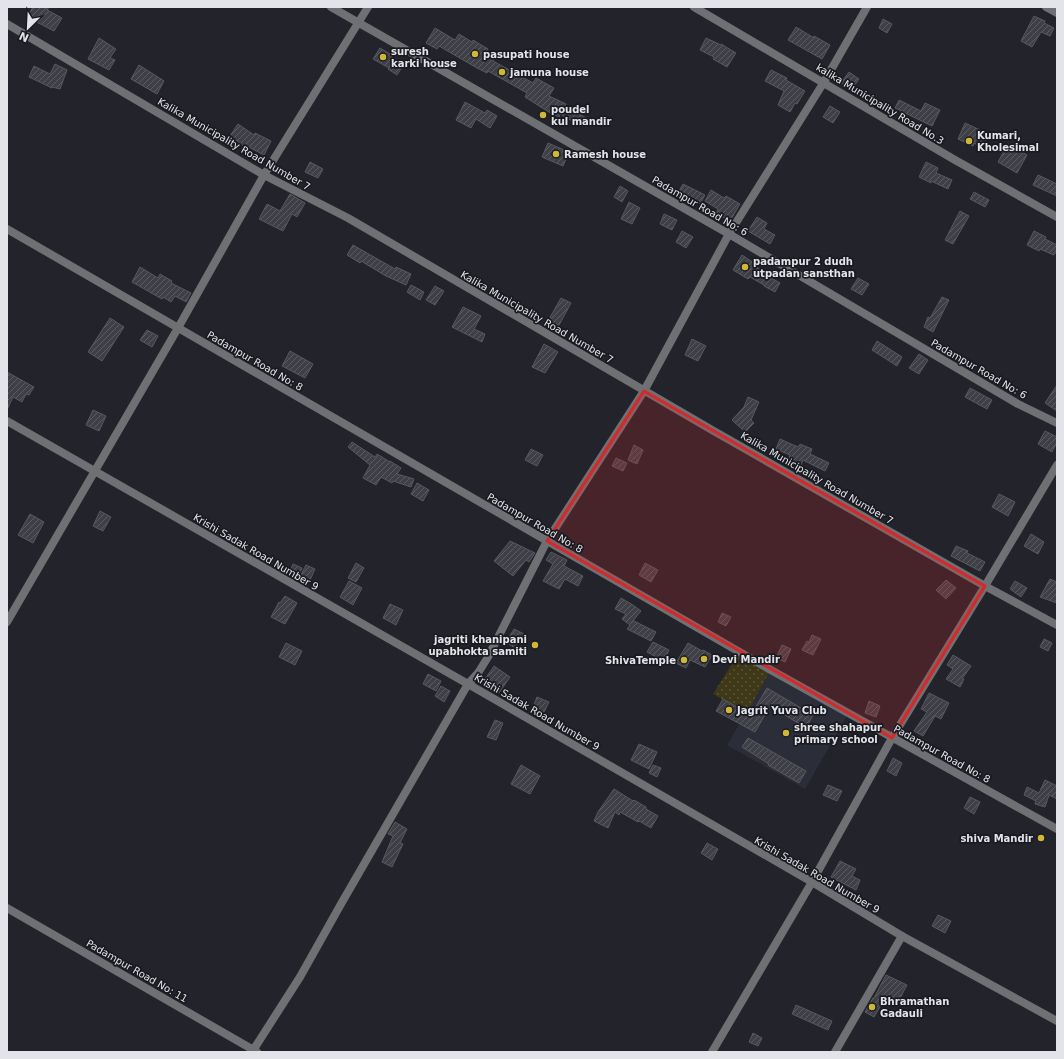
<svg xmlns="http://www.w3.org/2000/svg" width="1064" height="1059" viewBox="0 0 1064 1059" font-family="'DejaVu Sans',sans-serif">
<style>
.built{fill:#2b2d39}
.park{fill:url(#park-dots)}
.building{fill:url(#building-hatch);stroke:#575860}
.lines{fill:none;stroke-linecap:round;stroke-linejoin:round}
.minor{stroke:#6f7074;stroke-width:8}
.tertiary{stroke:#6f7074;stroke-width:8}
.marked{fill:#d62828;fill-opacity:0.2;stroke:#d62828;stroke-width:3;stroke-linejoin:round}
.poi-dot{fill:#cfb837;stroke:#1a1b21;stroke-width:1.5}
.labels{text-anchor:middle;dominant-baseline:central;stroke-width:3.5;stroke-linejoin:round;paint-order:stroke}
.poi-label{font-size:10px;font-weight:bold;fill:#e3e4e9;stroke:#1a1b21;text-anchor:start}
.street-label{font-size:10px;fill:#e3e4e9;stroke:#1a1b21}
</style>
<defs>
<pattern id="park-dots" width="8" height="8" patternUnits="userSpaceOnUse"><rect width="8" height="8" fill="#3e3816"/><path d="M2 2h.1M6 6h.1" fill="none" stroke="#5a5538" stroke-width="1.8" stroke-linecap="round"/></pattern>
<pattern id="building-hatch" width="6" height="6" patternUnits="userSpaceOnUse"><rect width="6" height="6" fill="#3f4047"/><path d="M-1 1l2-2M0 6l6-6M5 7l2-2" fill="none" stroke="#5b5b62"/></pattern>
</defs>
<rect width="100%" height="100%" fill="#23242b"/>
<!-- built -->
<path class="built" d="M770 671 848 714 805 789 727 745Z"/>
<!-- park -->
<path class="park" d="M739 653 770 671 747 713 713 694Z"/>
<!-- building -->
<path class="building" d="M33 7H49L47 10 62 18 54 31 27 17Z
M1034 16 1045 21 1044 23 1054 28 1050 36 1041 32 1032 47 1021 41Z
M883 19 892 24 887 33 879 28Z
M796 27 814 38V36L830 45 822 59 788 40Z
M435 28 455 40 459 34 472 42 473 40 488 49 485 55 494 59 493 61 533 83 536 78 554 88 549 96 566 104 565 106 586 118 581 126 560 114 559 117 547 111 525 97 527 93 488 71 487 73 477 68 439 46 437 49 426 43Z
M99 38 116 49 110 58 115 60 109 70 88 59Z
M706 38 721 45V44L736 53 727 67 713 59 714 57 700 50Z
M380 48 392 55 391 57 404 64 397 75 388 69 389 68 373 59Z
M55 64 67 70 60 89 52 87V88L29 77 34 66 50 74Z
M139 65 164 81 157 94 131 79Z
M771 70 787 78 786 80 805 91 797 104 795 103 790 112 778 105 784 91 765 81Z
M849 72 859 79 851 90 841 83Z
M899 100 921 111 925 103 940 110 932 126 895 108Z
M465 102 485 113 487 110 497 116 490 128 476 119 471 128 456 120Z
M830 106 840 112 833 123 823 117Z
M965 123 980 130 978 135 986 140 982 148 974 143 973 146 958 139Z
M238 124 254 135 255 133 271 141 264 155 245 145 244 146 230 136Z
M548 143 569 152 563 166 542 157Z
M1008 144 1027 155 1017 173 998 162Z
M310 162 323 169 318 178 305 172Z
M926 162 938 168 936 173 952 180 948 189 931 181V183L919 177Z
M1038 175 1057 184V196L1033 185Z
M683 184 705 195 700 204 678 193Z
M620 186 628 191 622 202 614 197Z
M711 190 724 198 726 196 740 204 730 221 716 213 718 209 705 201Z
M974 192 989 200 985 207 970 199Z
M290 194 305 203 297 217 292 214 283 231 259 219 267 204 280 211Z
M629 202 640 208 632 224 621 219Z
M960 211 969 216 953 244 945 240Z
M664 214 677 220 672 230 660 224Z
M757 217 767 223 764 229 775 235 770 244 748 231Z
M682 231 693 237 686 248 676 242Z
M1034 231 1046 237 1045 239 1057 245V249L1054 255 1040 249 1039 251 1027 245Z
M353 245 395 269 396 267 411 274 406 285 386 276 361 261 360 263 347 255Z
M742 255 757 265 756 267 767 273 766 275 780 283 775 292 764 286V285L750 277 748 279 733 270Z
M140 267 158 278 160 274 172 281 171 283 191 293 186 302 175 296 171 302 163 297 162 299 132 282Z
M858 278 869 284 862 295 851 289Z
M411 285 424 292 420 300 407 292Z
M435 286 444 291 435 305 426 300Z
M942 297 949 300 933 332 924 327 928 317 930 318Z
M561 298 571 303 558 327 548 321Z
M463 307 481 316 474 329 485 334 482 342 452 327Z
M110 318 124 327 102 361 88 352Z
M147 330 158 336 152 347 140 340Z
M692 339 706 346 698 361 685 355Z
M877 341 902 357 897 366 872 350Z
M544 344 558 352 545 373 532 367Z
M290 351 313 364 305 378 282 366Z
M919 354 928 360 919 374 909 368Z
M7 372 34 387 29 395 26 394 22 402 13 397 7 410Z
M1057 385V411L1045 403Z
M970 388 992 400 987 409 965 397Z
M748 397 759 402 751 420 754 423 745 432 732 420 744 407Z
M93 410 106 416 99 431 86 425Z
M1045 431 1057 437V442L1052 452 1038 444Z
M780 439 798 447 800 444 812 449 810 454 829 463 825 471 803 460 801 465 788 460 790 455 776 449Z
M352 442 375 457 377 454 390 462V461L401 468 397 474 414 479 411 487 393 481 392 483 381 477 376 485 363 478 370 465 348 447Z
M634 445 643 450 637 464 628 460Z
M531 449 543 455 537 466 525 460Z
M616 458 627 463 623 471 612 466Z
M417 483 429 490 423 501 411 494Z
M999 494 1015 502 1008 516 992 507Z
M100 511 111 517 103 531 93 526Z
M30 514 44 522 33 543 18 535Z
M1031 534 1044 542 1038 554 1024 546Z
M510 541 535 553 529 562 526 560 513 576 494 561Z
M956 546 968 551 967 553 985 562 980 571 951 556Z
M551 552 567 560 564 566 583 576 578 586 565 579 559 589 543 581 553 564 546 560Z
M356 563 364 568 356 582 348 578Z
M645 563 658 570 651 582 639 575Z
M293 564 302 568 298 577 289 573Z
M306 565 315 569 310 580 301 575Z
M1050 579 1057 582V603L1040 597Z
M946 580 956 588 946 599 936 590Z
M349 581 362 588 353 605 340 597Z
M1015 581 1027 588 1021 597 1010 589Z
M285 596 297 603 285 624 271 617 279 602 280 603Z
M621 598 633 605 641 611 632 622 634 621 656 632 651 641 627 629 630 625 622 619 626 614 615 609Z
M390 604 403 610 396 625 383 618Z
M722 613 731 617 726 626 718 622Z
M514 629 524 634 515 648 506 642Z
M812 635 821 639 813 655 802 650 807 641 809 642Z
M1044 639 1052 643 1048 651 1040 647Z
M653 642 669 650 664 661 647 652Z
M286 643 302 651 295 665 279 657Z
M688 643 702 651 703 650 712 655 705 667 690 660 686 668 676 663Z
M782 645 791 649 785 662 776 658Z
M953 655 971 666 962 679H964L960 687 946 679 953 669 947 665Z
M494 666 510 677 499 693 483 682Z
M428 674 441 681 436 691 423 684Z
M441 686 450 691 444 702 435 696Z
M767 688 813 715 806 728 770 706 755 732 716 711 723 699 751 715Z
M929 693 949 703 941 719 935 716 923 736 914 731 927 712 921 709Z
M537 697 549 702 544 712 533 707Z
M869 701 880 706 876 717 865 713Z
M495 720 503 723 496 740 487 737Z
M748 738 806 771 799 783 768 765 769 764 742 747Z
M639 744 657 752 649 769 631 760Z
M893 758 902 763 896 776 887 771Z
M521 765 540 776 530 794 511 784Z
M653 765 661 768 657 777 649 773Z
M1045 780 1057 786V799L1049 795 1045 807 1035 804 1036 801 1024 795 1027 787 1039 793Z
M828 785 842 791 837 801 823 795Z
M614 789 633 801 634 800 646 807V809L658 816 651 828 639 821 638 822 620 812 619 815 615 812 608 828 594 821 598 812Z
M970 797 980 802 974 814 964 808Z
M395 822 407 829 400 843 403 844 392 867 382 862 393 836 388 834Z
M707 843 718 849 712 860 701 853Z
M840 861 856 869 852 876 860 880 856 890 831 877Z
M938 915 951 921 945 933 932 926Z
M886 975 907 985 899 1000 887 995 874 1017 865 1012 873 998H874Z
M796 1005 832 1021 828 1030 792 1014Z
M753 1033 762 1038 758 1046 749 1042Z"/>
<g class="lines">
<!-- minor -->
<path class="minor" d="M331 7 729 234 1018 404 1057 423
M694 7 955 160 1057 217
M1046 7 1057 13
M7 24 264 175 348 218 712 430 985 586 1057 625
M7 229 769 669 1057 829
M7 622 178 328 264 175 368 7
M7 908 257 1052
M252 1052 300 977 341 904 468 684 478 673 488 657 547 541 644 391 729 234 824 82 867 7
M712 1052 812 882 892 738 985 586 1057 465
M835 1052 902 936"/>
<!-- tertiary -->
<path class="tertiary" d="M7 421 468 684 812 882 902 936 1057 1021"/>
</g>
<!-- marked area -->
<path class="marked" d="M644 391 985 586 892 738 547 541Z"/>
<!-- markers -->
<g class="poi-dot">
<circle cx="475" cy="54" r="4"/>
<circle cx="383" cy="57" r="4"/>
<circle cx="502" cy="72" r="4"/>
<circle cx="543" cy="115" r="4"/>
<circle cx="969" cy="141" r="4"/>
<circle cx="556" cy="154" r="4"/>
<circle cx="745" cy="267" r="4"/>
<circle cx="535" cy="645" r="4"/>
<circle cx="704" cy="659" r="4"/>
<circle cx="684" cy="660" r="4"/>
<circle cx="729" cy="710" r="4"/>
<circle cx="786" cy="733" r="4"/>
<circle cx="1041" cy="838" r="4"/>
<circle cx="872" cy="1007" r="4"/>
</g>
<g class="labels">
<!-- poi labels -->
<g class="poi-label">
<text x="391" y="51">suresh<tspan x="391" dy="12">karki house</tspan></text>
<text x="483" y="54">pasupati house</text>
<text x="510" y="72">jamuna house</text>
<text x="551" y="109">poudel<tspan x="551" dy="12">kul mandir</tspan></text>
<text x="977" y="135">Kumari,<tspan x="977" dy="12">Kholesimal</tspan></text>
<text x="564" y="154">Ramesh house</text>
<text x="753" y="261">padampur 2 dudh<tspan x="753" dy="12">utpadan sansthan</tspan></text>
<text x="527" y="639" text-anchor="end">jagriti khanipani<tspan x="527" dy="12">upabhokta samiti</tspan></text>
<text x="712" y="659">Devi Mandir</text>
<text x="676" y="660" text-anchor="end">ShivaTemple</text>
<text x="737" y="710">Jagrit Yuva Club</text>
<text x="794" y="727">shree shahapur<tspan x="794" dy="12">primary school</tspan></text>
<text x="1033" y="838" text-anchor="end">shiva Mandir</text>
<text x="880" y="1001">Bhramathan<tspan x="880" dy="12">Gadauli</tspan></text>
</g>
<!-- street labels -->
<g class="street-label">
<text transform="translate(880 104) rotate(31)">kalika Municipality Road No.3</text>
<text transform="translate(234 144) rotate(30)">Kalika Municipality Road Number 7</text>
<text transform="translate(700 206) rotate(30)">Padampur Road No: 6</text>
<text transform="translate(537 317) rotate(30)">Kalika Municipality Road Number 7</text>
<text transform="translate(255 361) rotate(30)">Padampur Road No: 8</text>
<text transform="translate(979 369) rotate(30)">Padampur Road No: 6</text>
<text transform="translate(817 478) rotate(30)">Kalika Municipality Road Number 7</text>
<text transform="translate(535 523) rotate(30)">Padampur Road No: 8</text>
<text transform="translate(256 552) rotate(30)">Krishi Sadak Road Number 9</text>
<text transform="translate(537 712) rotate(30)">Krishi Sadak Road Number 9</text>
<text transform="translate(942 754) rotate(29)">Padampur Road No: 8</text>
<text transform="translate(817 875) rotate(30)">Krishi Sadak Road Number 9</text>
<text transform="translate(137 971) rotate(30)">Padampur Road No: 11</text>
</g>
</g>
<!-- border -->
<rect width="1064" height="1059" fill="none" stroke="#e3e4e9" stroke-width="16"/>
<!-- north arrow -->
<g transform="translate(28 28) rotate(204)" stroke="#1a1b21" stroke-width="3" paint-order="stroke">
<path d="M0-3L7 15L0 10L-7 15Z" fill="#e3e4e9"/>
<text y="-6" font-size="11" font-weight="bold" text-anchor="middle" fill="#e3e4e9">N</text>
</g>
</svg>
